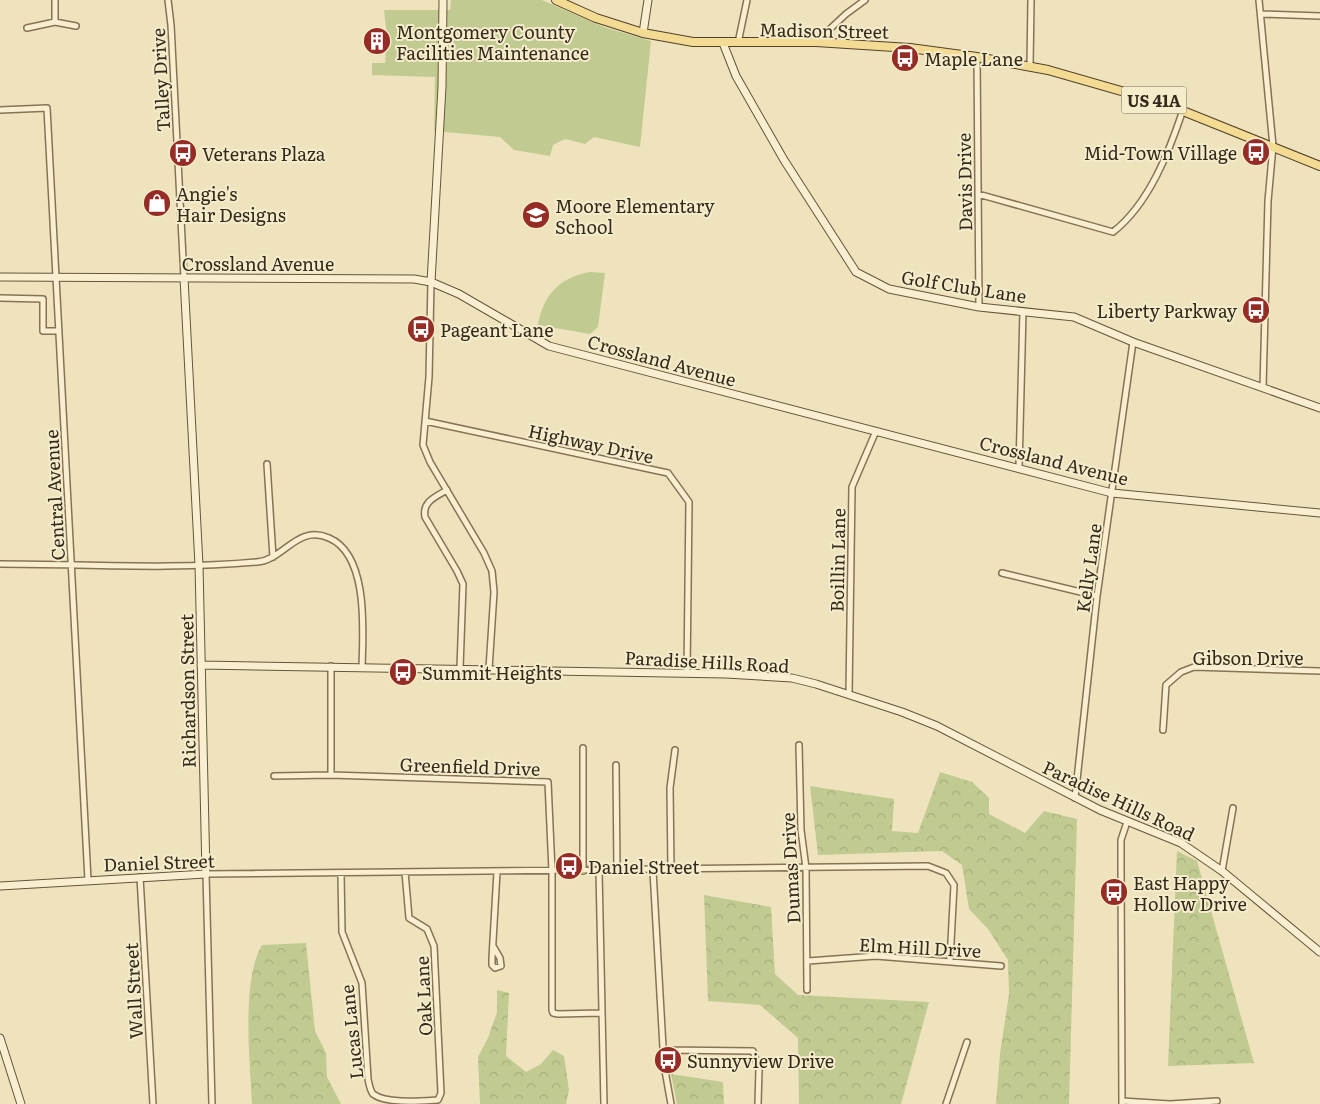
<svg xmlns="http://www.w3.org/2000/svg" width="1320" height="1104" viewBox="0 0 1320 1104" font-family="Literata,serif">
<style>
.forest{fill:url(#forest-crowns)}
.park{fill:#c1cb91}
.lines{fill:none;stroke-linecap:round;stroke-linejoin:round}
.street-casing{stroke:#867356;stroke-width:8}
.secondary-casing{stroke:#67543a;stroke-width:9}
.primary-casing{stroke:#53402b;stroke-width:10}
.street{stroke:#f9efd0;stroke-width:5}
.secondary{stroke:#f9efd0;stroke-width:7}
.primary{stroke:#f3db93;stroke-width:8}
.labels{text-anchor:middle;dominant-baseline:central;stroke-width:4;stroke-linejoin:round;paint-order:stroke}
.shield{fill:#f5eccc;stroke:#6f6450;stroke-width:1}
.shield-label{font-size:16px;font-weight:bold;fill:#35291b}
.street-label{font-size:18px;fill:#35291b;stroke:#f5eccc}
.poi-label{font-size:18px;fill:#35291b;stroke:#f5eccc;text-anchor:start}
</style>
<defs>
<pattern id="forest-crowns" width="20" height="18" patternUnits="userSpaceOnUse" patternTransform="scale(1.25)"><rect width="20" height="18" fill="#c1cb91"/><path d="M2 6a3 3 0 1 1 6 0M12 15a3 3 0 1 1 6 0" fill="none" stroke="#a6ae7c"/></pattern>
</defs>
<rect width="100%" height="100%" fill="#eee3bd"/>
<!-- forest -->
<path class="forest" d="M940 772 972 782 989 798V814L1025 833 1044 811 1077 819 1069 1104H996L1000 1054 1009 994 1008 960 988 929 969 909 962 865 942 851 818 855 810 786 894 799 892 831 918 833Z
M1177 851 1197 861 1254 1063 1168 1066Z
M704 895 771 907 775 974 798 995 929 1002 901 1104H799L798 1038 760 1005 708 1001Z
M306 943 315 1031 326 1053 327 1077 341 1104H252C250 1062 241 981 262 945Z
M497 990 509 993 506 1056 526 1072 541 1064 553 1050 564 1056 569 1090 566 1104H480L478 1057 488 1038 497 1012Z
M671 1074 723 1082 724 1104H677Z"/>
<!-- park -->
<path class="park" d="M451 0H542L604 27 651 41 640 147 594 137 585 144 565 139 553 145 550 156 514 150 500 137 434 131 435 77 372 75V63H385L387 36 384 10H450Z
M590 272 605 273 598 327 590 334 538 325C543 295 560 277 590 272Z"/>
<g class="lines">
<defs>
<path id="street" d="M55 0V22
M168 0 171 25 184 278
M1259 0 1273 146 1268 201 1263 387
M1261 14 1320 16
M27 28 55 22 76 26
M816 42 846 14 865 0
M738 43 747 0
M977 57 979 307
M1030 66 1031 0
M0 110 47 108 88 880
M978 194 1113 232C1149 204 1169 152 1183 110
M431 282 429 377 423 445 430 462 484 553 492 571 494 592 489 669
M0 298 43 299V331H59
M425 421 668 473 689 502 687 673
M267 464 273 557
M1019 468 1023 311
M447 490C435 497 422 502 425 517L457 571 463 584 460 668
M0 564C85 564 172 570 257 562 284 560 297 524 329 538 369 555 363 632 362 667
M1002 573 1097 596
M331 666V775
M849 694 852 487 876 431
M1163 730 1166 685 1181 672 1194 667 1320 671
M799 745 801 830 806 868 807 990
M616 765 617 871
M274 776 331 775 548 782 552 871V1010L553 1013 558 1014 601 1013
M1075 798 1097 596 1133 342
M671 869 670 788 675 750
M583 871V748
M599 871 604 1104
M653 871 664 1065 671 1104
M1222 871 1233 808
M341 874 342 932 362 983 368 1079C369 1084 370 1090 373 1094 386 1104 421 1101 438 1100L441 1093 434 946 427 929 409 918 405 872
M140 877 153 1104
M493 946 500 958 501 966 495 968 492 965V958L497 872
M808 961 876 956 1001 966
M663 1050 753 1051 759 1069 758 1104
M1122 1101 1170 1104 1217 1101
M212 1104 206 874 928 866 946 873 954 885 950 961
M946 1104 967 1042
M1122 1104 1121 867V840L1127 822"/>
<path id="secondary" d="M643 33 648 0
M723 43 736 76 784 160 856 272 889 289 979 307 1074 317 1133 342 1320 408
M0 277 414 279 431 282 459 294 549 346 1112 493 1320 513
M431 282 442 87 443 0
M201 665 726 674 792 678 816 684 902 712 937 726 1100 810 1181 843 1222 871 1320 952
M0 886 206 874 199 565 184 278
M0 1038 21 1104"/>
<path id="primary" d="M556 0 596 18 643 33 693 42H816L910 48 977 57 1048 70 1163 103 1320 166"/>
</defs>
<!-- street casing -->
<use href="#street" class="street-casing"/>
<!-- secondary casing -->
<use href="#secondary" class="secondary-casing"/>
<!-- primary casing -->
<use href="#primary" class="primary-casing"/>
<!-- street -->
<use href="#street" class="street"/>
<!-- secondary -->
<use href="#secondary" class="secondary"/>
<!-- primary -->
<use href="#primary" class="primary"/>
</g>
<!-- icons -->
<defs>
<symbol id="building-disc" viewBox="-11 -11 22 22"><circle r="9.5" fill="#952d26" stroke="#f5eccc"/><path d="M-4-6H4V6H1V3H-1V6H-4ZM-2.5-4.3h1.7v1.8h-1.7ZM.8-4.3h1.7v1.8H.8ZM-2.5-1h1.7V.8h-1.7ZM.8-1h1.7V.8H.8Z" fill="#fff"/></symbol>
<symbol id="bus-disc" viewBox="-11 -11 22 22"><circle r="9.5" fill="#952d26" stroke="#f5eccc"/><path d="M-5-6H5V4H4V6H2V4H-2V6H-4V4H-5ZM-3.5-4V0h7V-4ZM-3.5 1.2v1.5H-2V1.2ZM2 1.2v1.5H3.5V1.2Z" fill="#fff"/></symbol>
<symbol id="shop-disc" viewBox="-11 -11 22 22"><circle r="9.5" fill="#952d26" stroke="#f5eccc"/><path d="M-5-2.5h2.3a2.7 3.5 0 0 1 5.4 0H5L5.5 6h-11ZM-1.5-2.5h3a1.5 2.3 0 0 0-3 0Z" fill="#fff"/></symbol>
<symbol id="school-disc" viewBox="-11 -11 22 22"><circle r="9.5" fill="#952d26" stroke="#f5eccc"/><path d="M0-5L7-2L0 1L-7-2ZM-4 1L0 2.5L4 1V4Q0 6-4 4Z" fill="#fff"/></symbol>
</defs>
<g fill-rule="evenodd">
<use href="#building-disc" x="361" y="25" width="32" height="32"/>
<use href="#bus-disc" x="889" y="42" width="32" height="32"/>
<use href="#bus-disc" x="1240" y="136" width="32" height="32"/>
<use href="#bus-disc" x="167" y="137" width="32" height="32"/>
<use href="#shop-disc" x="141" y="187" width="32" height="32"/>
<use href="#school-disc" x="520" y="199" width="32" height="32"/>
<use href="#bus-disc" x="1240" y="294" width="32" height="32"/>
<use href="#bus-disc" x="405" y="313" width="32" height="32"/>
<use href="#bus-disc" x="387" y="656" width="32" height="32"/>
<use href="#bus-disc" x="553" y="850" width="32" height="32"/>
<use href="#bus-disc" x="1098" y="876" width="32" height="32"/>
<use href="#bus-disc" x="652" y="1044" width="32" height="32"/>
</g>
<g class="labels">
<!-- shield labels -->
<rect class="shield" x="1121.5" y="86.5" width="65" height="27" rx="4"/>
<g class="shield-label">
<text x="1154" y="100">US 41A</text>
</g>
<!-- street labels -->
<g class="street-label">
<text transform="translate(824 30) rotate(1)">Madison Street</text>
<text transform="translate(160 80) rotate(-93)">Talley Drive</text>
<text transform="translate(964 182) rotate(-91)">Davis Drive</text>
<text x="258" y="263">Crossland Avenue</text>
<text transform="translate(964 286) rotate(9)">Golf Club Lane</text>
<text transform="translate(662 360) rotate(15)">Crossland Avenue</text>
<text transform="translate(591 443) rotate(12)">Highway Drive</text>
<text transform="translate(1054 460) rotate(14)">Crossland Avenue</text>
<text transform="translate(54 495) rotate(-93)">Central Avenue</text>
<text transform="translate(837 560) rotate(-89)">Boillin Lane</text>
<text transform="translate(1088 568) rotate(-82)">Kelly Lane</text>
<text x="1248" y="657">Gibson Drive</text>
<text transform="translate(707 661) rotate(3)">Paradise Hills Road</text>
<text transform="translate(187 691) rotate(-91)">Richardson Street</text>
<text transform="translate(470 766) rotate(2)">Greenfield Drive</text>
<text transform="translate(1119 800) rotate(25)">Paradise Hills Road</text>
<text transform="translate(159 862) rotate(-2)">Daniel Street</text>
<text transform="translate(790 868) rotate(-93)">Dumas Drive</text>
<text transform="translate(920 947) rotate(3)">Elm Hill Drive</text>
<text transform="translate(133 991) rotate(-93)">Wall Street</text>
<text transform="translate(423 996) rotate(-93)">Oak Lane</text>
<text transform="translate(351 1032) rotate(-96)">Lucas Lane</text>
</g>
<!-- poi labels -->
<g class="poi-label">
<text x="396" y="31">Montgomery County<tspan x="396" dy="21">Facilities Maintenance</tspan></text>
<text x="924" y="58">Maple Lane</text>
<text x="1237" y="152" text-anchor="end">Mid-Town Village</text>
<text x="202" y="153">Veterans Plaza</text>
<text x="176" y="193">Angie's<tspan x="176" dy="21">Hair Designs</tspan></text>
<text x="555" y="205">Moore Elementary<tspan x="555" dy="21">School</tspan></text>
<text x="1237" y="310" text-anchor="end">Liberty Parkway</text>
<text x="440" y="329">Pageant Lane</text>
<text x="422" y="672">Summit Heights</text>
<text x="588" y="866">Daniel Street</text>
<text x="1133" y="882">East Happy<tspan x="1133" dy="21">Hollow Drive</tspan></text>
<text x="687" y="1060">Sunnyview Drive</text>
</g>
</g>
</svg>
